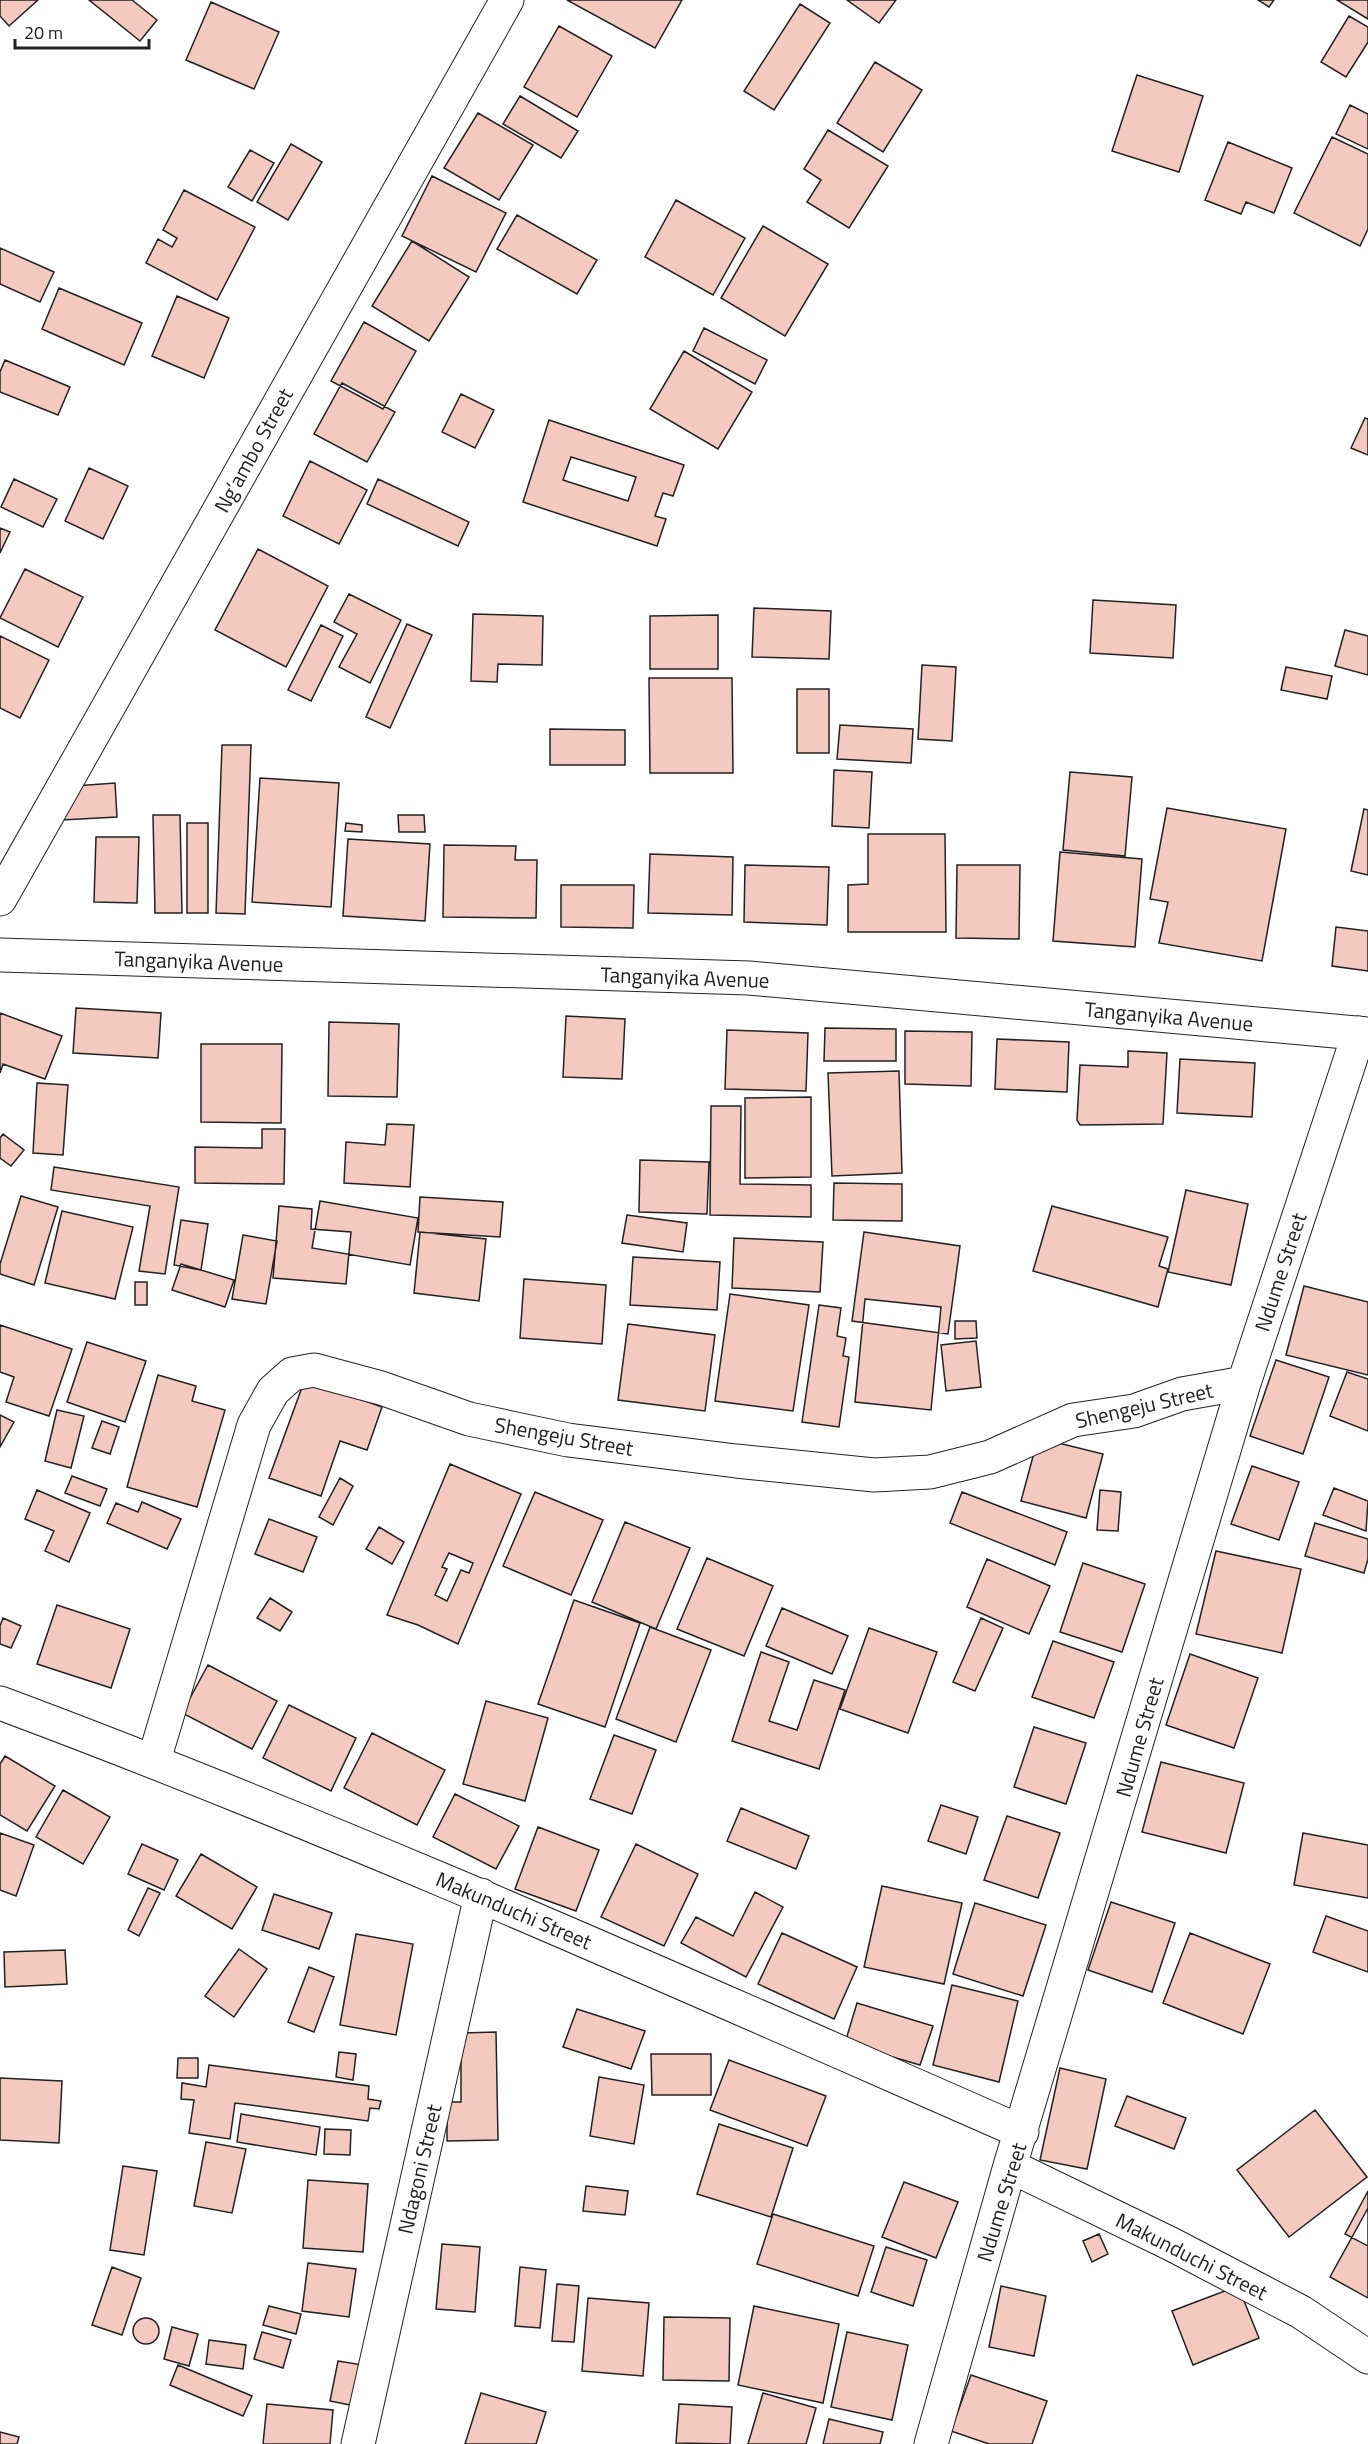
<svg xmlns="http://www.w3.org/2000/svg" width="1368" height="2444" viewBox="0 0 1368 2444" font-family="'Titillium Web',sans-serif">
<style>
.building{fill:#f3c9c0;stroke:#222;stroke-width:1.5;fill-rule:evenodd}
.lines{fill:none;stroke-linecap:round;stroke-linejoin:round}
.street-casing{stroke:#222;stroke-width:35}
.secondary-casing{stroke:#222;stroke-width:35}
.highway-casing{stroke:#222;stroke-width:35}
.street{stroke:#fff;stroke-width:33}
.secondary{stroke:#fff;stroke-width:33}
.highway{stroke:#fff;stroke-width:33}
.labels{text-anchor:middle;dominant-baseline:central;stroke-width:4.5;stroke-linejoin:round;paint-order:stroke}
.street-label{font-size:21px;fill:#222;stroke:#fff}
</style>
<rect width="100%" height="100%" fill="#fff"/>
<!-- building -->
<path class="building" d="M0 0H38L9 26 0 16Z
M89 0H132L157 20 140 41Z
M567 0H682L655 48Z
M847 0H896L879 23Z
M1258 0H1274L1269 7Z
M1337 0H1368V19Z
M211 2 279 32 254 89 186 60Z
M800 4 830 23 774 110 744 91Z
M1349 16 1368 27V42L1346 77 1321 62Z
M559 26 612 56 577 117 524 87Z
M875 62 922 90 883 152 837 123Z
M1137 75 1203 96 1179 172 1112 151Z
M520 96 578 131 561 158 503 124Z
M1350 105 1368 114V149L1336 134Z
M478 113 533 145 499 200 444 168Z
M828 130 888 166 849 228 807 202 821 180 804 169Z
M1332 137 1368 154V229L1360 246 1294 213Z
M1228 142 1292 168 1274 213 1246 202 1241 214 1205 200Z
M291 144 322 162 288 220 257 202Z
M250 150 274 163 252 201 228 187Z
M432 176 506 213 476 272 402 236Z
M184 190 255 227 217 300 146 263 158 239 172 247 177 238 163 230Z
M676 200 745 238 713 295 645 257Z
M517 215 597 260 577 294 497 249Z
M763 226 828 264 785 336 721 298Z
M412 241 469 277 429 341 372 306Z
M0 248 54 272 40 302 0 284Z
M59 288 142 323 124 365 42 329Z
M177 296 229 318 204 378 152 356Z
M364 322 416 351 383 409 331 381Z
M704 328 767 360 755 384 693 351Z
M684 351 752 392 718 449 650 409Z
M5 360 70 387 58 415 0 392V372Z
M342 383 395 412 367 462 314 434Z
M461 394 494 410 475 448 442 432Z
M1365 418 1368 419V455L1351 448Z
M549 420 684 465 673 496 663 493 655 516 666 519 657 546 523 502ZM571 457 636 477 628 501 563 480Z
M310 461 367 490 339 544 283 516Z
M89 468 128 486 103 539 65 521Z
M14 479 57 499 43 527 1 507Z
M378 479 469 522 458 546 367 504Z
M0 528 10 532 0 553Z
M258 549 328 586 286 667 215 630Z
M25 569 83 597 58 647 0 618Z
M349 594 401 620 370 683 339 667 357 634 334 622Z
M1093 600 1176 605 1173 658 1090 653Z
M754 608 831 611 829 659 752 657Z
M473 614 543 616 542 665 498 664 497 682 471 681Z
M718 615V669H650V616Z
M407 624 432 635 390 728 366 717Z
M321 625 343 636 311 701 288 690Z
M1345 630 1368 636V675L1335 666Z
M0 636 49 660 20 718 0 708Z
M922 665 956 667 952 741 918 739Z
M1286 667 1332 676 1327 699 1281 690Z
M649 678H732L733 773H650Z
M797 689H829V753H797Z
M840 725 913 729 911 763 837 759Z
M550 729 625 730V765H550Z
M222 745H251L245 914 216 913Z
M834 770 872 772 869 828 832 826Z
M1070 772 1132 777 1125 856 1063 850Z
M260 778 339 783 331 907 252 902Z
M115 783 117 817 62 820 61 787Z
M1167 808 1286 829 1262 961 1159 943 1168 902 1150 899Z
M1364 809 1368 810V875L1351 871Z
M153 815H180L182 913H155Z
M398 815H424L425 832H399Z
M187 823H208V913H187Z
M346 823 362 825V832L345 831Z
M868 834H945L946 932H848V885L868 884Z
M96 837H139L137 903 94 902Z
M348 839 430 844 425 921 343 916Z
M444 845 516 846 515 860H537L536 918 443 917Z
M1060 852 1142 859 1135 947 1053 941Z
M650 854 733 857 732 915 648 913Z
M745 865 829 867 827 925 744 922Z
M957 865H1020L1019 939 956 938Z
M561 885H634L633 928 561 927Z
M1336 927 1368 931V971L1332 966Z
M76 1008 161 1013 158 1058 73 1053Z
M0 1013 62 1036 45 1079 3 1064 0 1073Z
M566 1016 625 1019 622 1079 563 1077Z
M329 1022 399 1024 397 1097 328 1096Z
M825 1028 896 1029V1061H824Z
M727 1030 808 1033 806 1091 725 1089Z
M905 1031 972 1032 971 1086 905 1084Z
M997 1039 1069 1042 1067 1092 995 1089Z
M201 1044H282L281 1123 201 1122Z
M1128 1051 1167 1053 1163 1124 1080 1125 1077 1120 1080 1065 1128 1067Z
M1180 1059 1255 1063 1252 1117 1177 1113Z
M899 1071 902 1173 832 1176 828 1073Z
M37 1083 68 1085 63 1155 33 1153Z
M811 1097V1177L745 1178V1098Z
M711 1106H741L740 1184 811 1185V1217L710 1215Z
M387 1124 414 1125 410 1187 344 1183 346 1142 385 1145Z
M262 1129H285L284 1184 195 1183V1147L262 1148Z
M3 1134 24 1150 11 1166 0 1158V1138Z
M640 1160 709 1162 707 1214 639 1212Z
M54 1167 179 1187 165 1274 139 1271 150 1206 51 1190Z
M834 1183 902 1184V1221L833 1220Z
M1186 1190 1248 1204 1231 1285 1168 1272Z
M21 1196 58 1207 34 1285 0 1274V1264Z
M420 1197 503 1202 500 1237 418 1232Z
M320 1201 418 1218 410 1265 312 1248Z
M279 1206 312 1209 311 1229 351 1232 346 1284 273 1278Z
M1052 1206 1168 1237 1159 1266 1168 1269 1158 1307 1033 1271Z
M62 1211 133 1227 115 1299 45 1283Z
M627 1215 687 1223 683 1252 622 1243Z
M181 1220 208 1224 201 1270 174 1265Z
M420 1232 486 1239 479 1301 414 1293Z
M864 1232 960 1246 948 1334 852 1321Z
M243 1235 277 1241 266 1304 232 1299Z
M734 1238 823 1242 820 1292 732 1288Z
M633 1257 720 1262 717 1310 630 1305Z
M181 1264 234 1280 225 1307 172 1290Z
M524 1279 606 1285 602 1344 520 1338Z
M135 1282H147V1305H135Z
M1304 1286 1368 1302V1375L1286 1355Z
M730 1294 809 1305 793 1411 715 1401Z
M865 1299 941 1307 931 1410 855 1402Z
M819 1305 841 1308 837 1336 846 1338 843 1356 849 1357 839 1427 802 1422Z
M955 1321H976L977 1338 955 1339Z
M628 1324 715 1335 705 1411 618 1400Z
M0 1325 72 1349 49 1416 6 1402 14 1377 0 1372Z
M976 1341 981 1387 946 1391 941 1345Z
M87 1342 146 1361 125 1422 67 1402Z
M1276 1360 1329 1377 1303 1454 1250 1436Z
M1347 1372 1368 1379V1431L1330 1416Z
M158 1375 196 1386 192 1401 225 1410 197 1507 127 1487Z
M305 1379 382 1407 367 1450 340 1441 321 1496 269 1478Z
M57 1410 84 1416 71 1468 45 1461Z
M0 1415 14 1422 0 1447Z
M102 1421 119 1427 110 1454 92 1448Z
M1038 1438 1103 1454 1086 1518 1021 1501Z
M450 1464 521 1494 458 1644 418 1625 387 1615ZM449 1553 473 1563 469 1573 461 1570 447 1601 435 1595 447 1569 442 1567Z
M1252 1466 1299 1482 1279 1540 1231 1524Z
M72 1476 107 1489 100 1506 65 1493Z
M340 1478 353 1486 333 1525 319 1517Z
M1334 1488 1368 1501 1366 1531 1323 1515Z
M37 1490 90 1513 69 1562 45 1551 54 1531 25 1519Z
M1100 1490 1121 1492 1118 1531 1097 1530Z
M535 1492 603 1520 571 1595 503 1566Z
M962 1492 1067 1532 1055 1565 950 1523Z
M142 1502 181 1519 167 1549 107 1523 116 1503 138 1512Z
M269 1519 317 1537 303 1572 255 1554Z
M625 1522 690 1548 656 1629 592 1602Z
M1315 1523 1368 1539V1559L1364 1573 1305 1556Z
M379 1527 404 1542 392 1564 366 1549Z
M1216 1551 1301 1569 1282 1653 1196 1634Z
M707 1558 773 1586 744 1656 677 1629Z
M987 1559 1050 1586 1029 1634 967 1607Z
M1083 1563 1145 1584 1122 1652 1060 1632Z
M270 1598 292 1612 280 1631 257 1618Z
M574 1600 640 1623 605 1727 538 1704Z
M57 1605 130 1629 111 1688 37 1664Z
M782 1608 848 1636 832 1674 766 1646Z
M3 1618 21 1626 11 1648 0 1644V1626Z
M981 1618 1003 1628 975 1691 953 1682Z
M650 1627 711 1650 676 1742 616 1719Z
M869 1628 937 1652 908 1733 840 1709Z
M1053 1641 1114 1662 1094 1718 1032 1697Z
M761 1652 789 1662 769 1721 797 1730 814 1680 845 1690 819 1769 732 1741Z
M1190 1654 1258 1678 1234 1748 1166 1725Z
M208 1665 277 1701 252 1749 182 1713Z
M486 1701 548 1718 525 1801 463 1784Z
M289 1705 356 1738 331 1791 263 1758Z
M1034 1727 1086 1743 1066 1804 1014 1787Z
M372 1733 445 1770 417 1825 344 1788Z
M614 1735 656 1750 632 1814 590 1799Z
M5 1756 55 1786 27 1831 0 1815V1764Z
M1161 1762 1244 1783 1226 1853 1142 1832Z
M63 1790 110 1817 83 1864 36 1837Z
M455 1794 519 1826 496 1869 433 1837Z
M941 1805 978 1817 966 1854 928 1841Z
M741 1808 809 1836 796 1869 727 1841Z
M1007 1816 1060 1833 1038 1898 984 1880Z
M538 1827 599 1850 576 1911 515 1889Z
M0 1833 34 1845 16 1896 0 1890Z
M1303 1833 1368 1845V1898L1294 1885Z
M142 1844 178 1860 164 1890 128 1874Z
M636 1844 698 1874 664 1946 601 1917Z
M201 1854 257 1887 232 1929 176 1896Z
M882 1886 962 1903 944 1984 864 1967Z
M148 1888 160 1893 139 1936 128 1930Z
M755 1892 783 1907 746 1977 681 1943 696 1917 733 1936Z
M274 1894 332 1913 319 1949 262 1930Z
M1111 1902 1175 1923 1152 1992 1088 1970Z
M975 1903 1046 1925 1023 1996 953 1974Z
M1326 1916 1368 1931V1972L1313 1952Z
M782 1933 857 1967 834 2019 758 1984Z
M1190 1933 1270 1964 1243 2034 1163 2003Z
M356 1934 413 1944 396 2035 340 2025Z
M239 1949 267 1969 234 2017 205 1996Z
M65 1950 67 1984 5 1987 4 1952Z
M309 1967 334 1977 314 2032 288 2022Z
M952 1985 1018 2001 999 2082 933 2065Z
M857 2003 933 2026 920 2065 845 2043Z
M577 2009 645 2031 631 2069 563 2047Z
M496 2032 498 2140 447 2141V2102H461V2033Z
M339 2052 356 2054 353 2080 336 2077Z
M651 2054H711V2095H652Z
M178 2058H198V2078H177Z
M729 2060 826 2096 807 2146 710 2110Z
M209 2065 369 2086 368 2099 381 2101 379 2109 370 2108 368 2121 235 2103 230 2139 189 2133 194 2100 181 2099 182 2083 206 2087Z
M1060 2068 1106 2079 1087 2169 1040 2160Z
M599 2077 644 2085 634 2144 590 2136Z
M0 2078 62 2081 59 2143 0 2140Z
M1127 2096 1186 2118 1174 2149 1115 2126Z
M1315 2110 1367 2177 1289 2237 1237 2170Z
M241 2114 320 2127 316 2155 237 2142Z
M719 2124 793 2148 771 2217 697 2194Z
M325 2129 351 2130 350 2155 324 2154Z
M206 2142 246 2149 232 2213 194 2206Z
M123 2166 157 2171 144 2255 110 2250Z
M308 2180 368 2184 363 2252 303 2248Z
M904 2182 958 2202 936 2258 882 2237Z
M586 2186 628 2191 625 2215 583 2211Z
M1368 2191V2246L1345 2234Z
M1368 2208V2298L1330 2277Z
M773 2214 874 2246 858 2296 757 2264Z
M1099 2234 1108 2254 1092 2262 1083 2241Z
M442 2244 480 2247 475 2312 436 2309Z
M886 2247 927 2260 913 2306 871 2292Z
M308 2263 356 2269 349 2317 302 2311Z
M112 2267 141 2278 122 2335 92 2325Z
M520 2267 546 2270 540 2328 515 2326Z
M557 2284 579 2286 574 2342 552 2341Z
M1001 2286 1046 2296 1034 2356 989 2347Z
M1238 2286 1259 2338 1193 2365 1172 2311Z
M588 2298 649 2303 643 2376 582 2371Z
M269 2306 301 2314 296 2334 263 2325Z
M754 2306 839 2324 823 2403 738 2385Z
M664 2317 730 2318 729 2381 663 2380Z
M133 2331a13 13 0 1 1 26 0a13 13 0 1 1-26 0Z
M172 2327 198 2334 189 2366 164 2359Z
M262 2332 291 2340 283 2368 254 2359Z
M847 2332 908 2345 892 2420 831 2407Z
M209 2340 246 2345 243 2369 206 2364Z
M338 2361 363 2365 355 2406 330 2401Z
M178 2365 252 2396 243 2416 170 2385Z
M971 2375 1047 2401 1032 2444H989L951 2431Z
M481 2393 546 2412 536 2444H465Z
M763 2393 816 2408 806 2444H748Z
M267 2404 333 2410 330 2444H263Z
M679 2404 732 2407 730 2444 676 2443Z
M829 2419 883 2432 880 2444H823Z
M0 2432 19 2437 17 2444H0Z"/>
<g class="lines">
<defs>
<path id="street" d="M0 1703C346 1832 684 1984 1022 2132
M154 1760 254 1425 273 1391 292 1374 314 1370 381 1388 469 1419 568 1440 736 1461 874 1475 930 1472 990 1457 1073 1420 1134 1411 1182 1394 1244 1383
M1010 2166 1171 2244 1301 2312 1368 2357
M358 2444 481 1895
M931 2444 1010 2166 1244 1383 1359 1033"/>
<path id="secondary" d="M0 955 749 978 1368 1034"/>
<path id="highway" d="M0 899 507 0"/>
</defs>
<!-- street casing -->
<use href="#street" class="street-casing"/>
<!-- secondary casing -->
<use href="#secondary" class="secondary-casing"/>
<!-- highway casing -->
<use href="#highway" class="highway-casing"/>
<!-- street -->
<use href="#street" class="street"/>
<!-- secondary -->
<use href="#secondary" class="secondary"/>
<!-- highway -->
<use href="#highway" class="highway"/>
</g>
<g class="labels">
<!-- street labels -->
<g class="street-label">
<text transform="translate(253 450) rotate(-61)">Ng’ambo Street</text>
<text transform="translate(199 961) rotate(2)">Tanganyika Avenue</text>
<text transform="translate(685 977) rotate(2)">Tanganyika Avenue</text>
<text transform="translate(1169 1016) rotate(5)">Tanganyika Avenue</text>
<text transform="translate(1280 1272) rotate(-72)">Ndume Street</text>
<text transform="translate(1144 1405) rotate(-13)">Shengeju Street</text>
<text transform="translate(564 1436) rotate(10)">Shengeju Street</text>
<text transform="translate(1139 1737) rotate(-74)">Ndume Street</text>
<text transform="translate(514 1910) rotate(23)">Makunduchi Street</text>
<text transform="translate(419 2169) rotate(-77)">Ndagoni Street</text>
<text transform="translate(1001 2202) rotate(-73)">Ndume Street</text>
<text transform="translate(1192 2256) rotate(27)">Makunduchi Street</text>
</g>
</g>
<!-- scale -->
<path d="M15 39v9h134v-9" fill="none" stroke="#222222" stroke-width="3"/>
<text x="24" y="39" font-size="18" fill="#222222" stroke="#ffffff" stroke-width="4.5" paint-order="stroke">20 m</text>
</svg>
